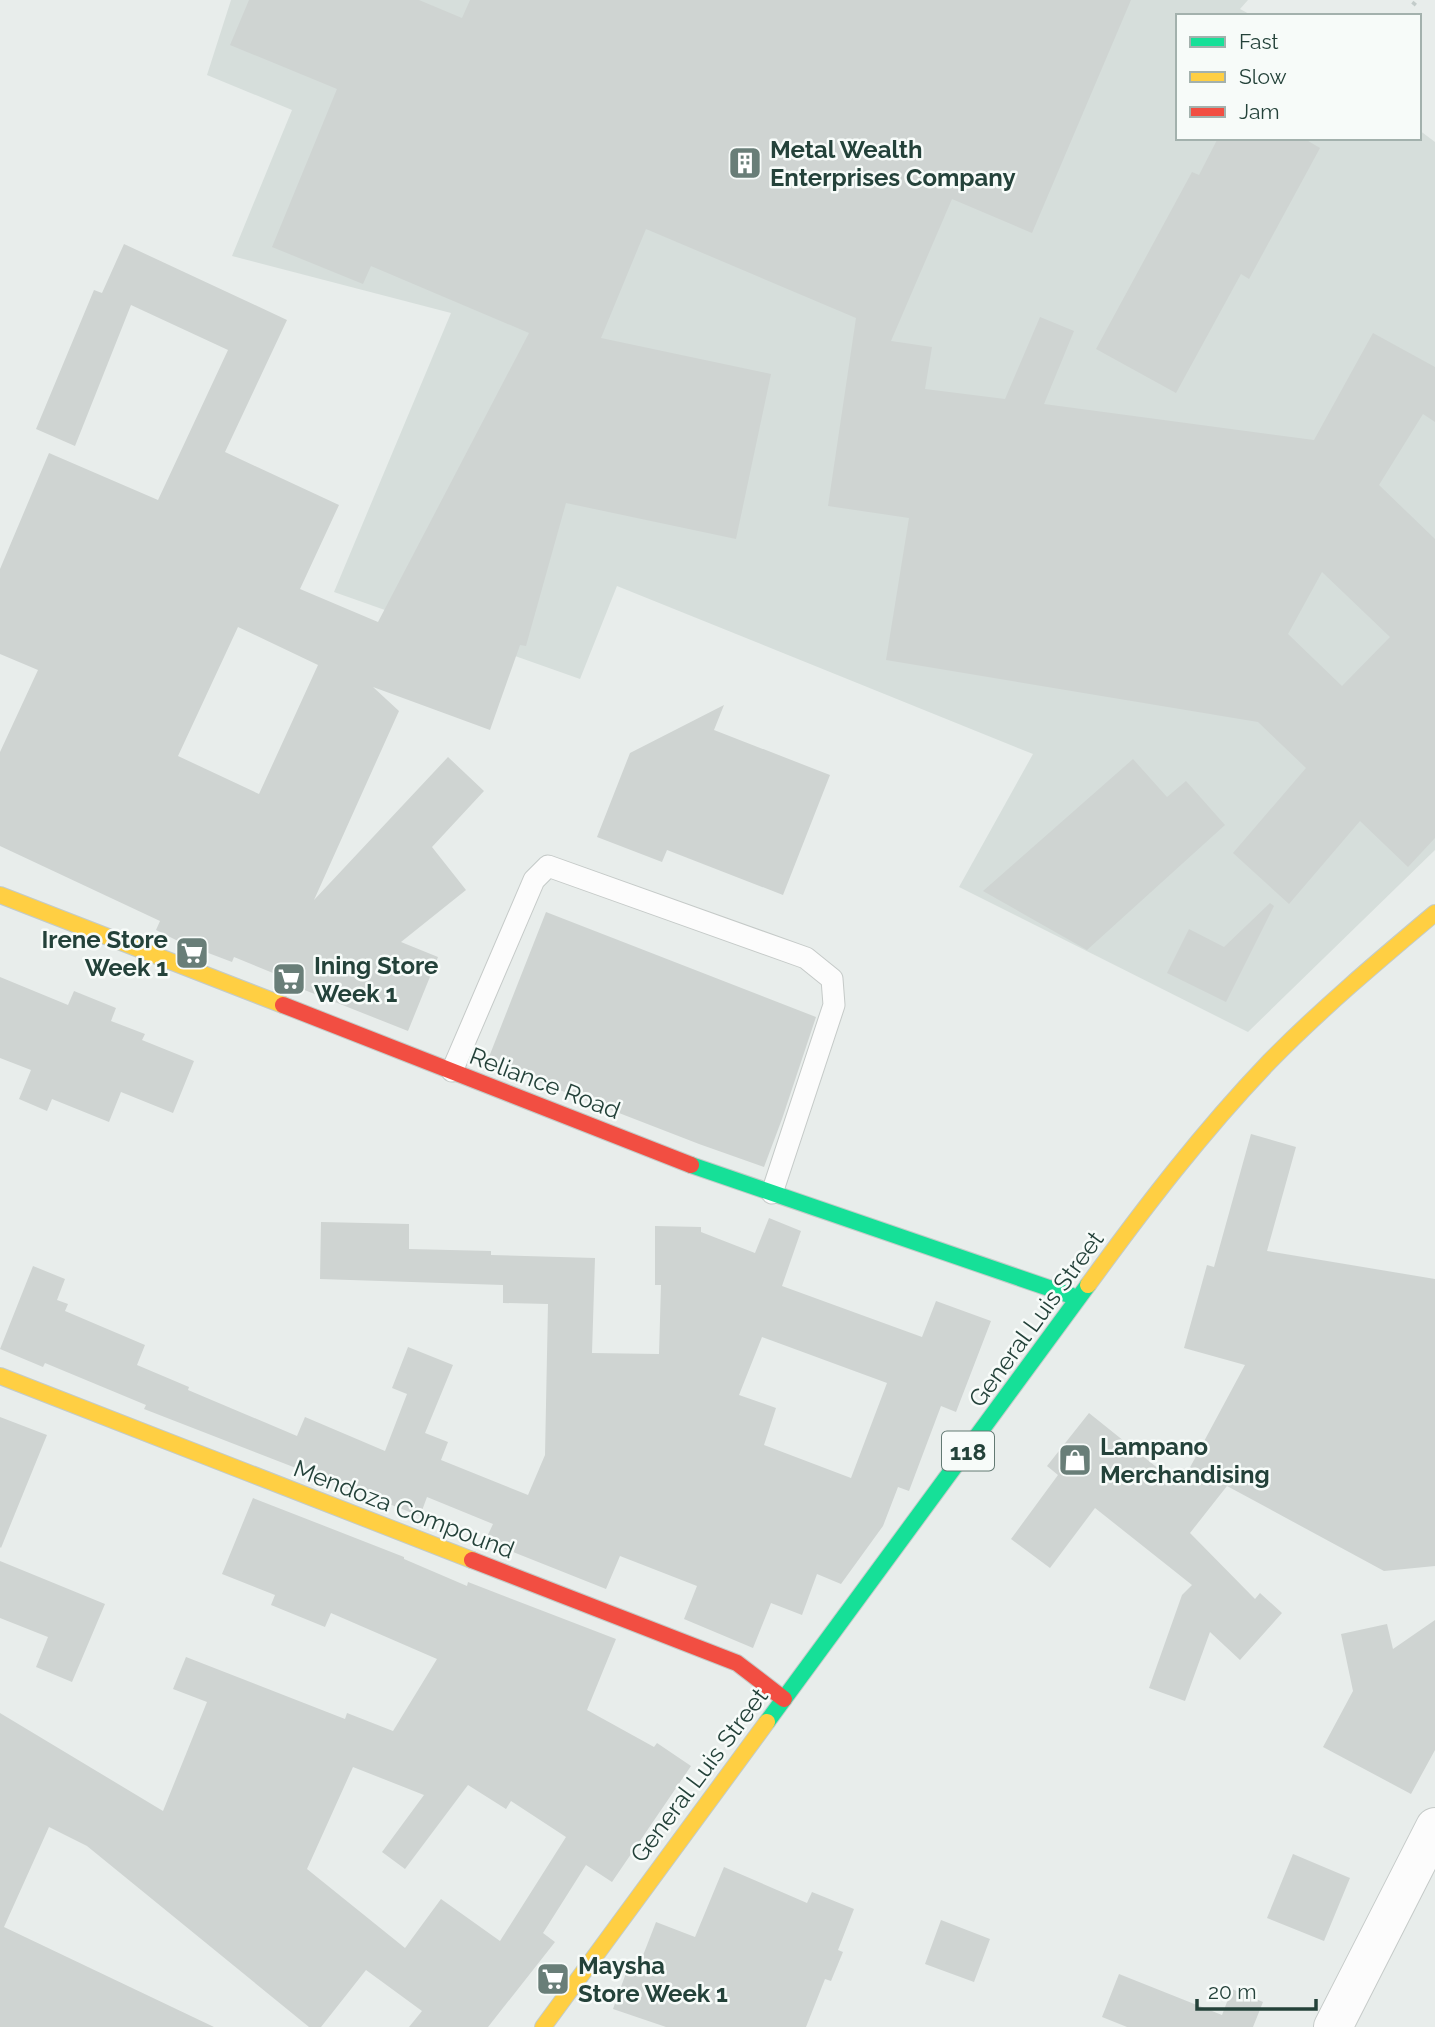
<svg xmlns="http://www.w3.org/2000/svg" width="1435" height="2027" viewBox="0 0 1435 2027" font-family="Raleway,sans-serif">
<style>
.built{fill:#d6dedb}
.building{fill:#cfd4d2;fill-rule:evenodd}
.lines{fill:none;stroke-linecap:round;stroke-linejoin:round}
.lane-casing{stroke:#c5cac8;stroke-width:23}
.street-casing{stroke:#c5cac8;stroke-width:40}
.fast-casing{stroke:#c3cbc8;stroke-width:18}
.slow-casing{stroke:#c3cbc8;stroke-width:18}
.jam-casing{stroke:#c3cbc8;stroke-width:18}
.path{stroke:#c3ccca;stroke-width:4.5;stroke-dasharray:3.5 5;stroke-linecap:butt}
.lane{stroke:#fcfcfc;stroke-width:21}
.street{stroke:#fcfcfc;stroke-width:38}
.fast{stroke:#16e098;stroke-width:16}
.slow{stroke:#ffcf43;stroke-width:16}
.jam{stroke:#f24e42;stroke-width:16}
.labels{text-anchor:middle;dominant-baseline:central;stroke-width:5;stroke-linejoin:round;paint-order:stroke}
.shield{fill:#f7fbf9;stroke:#637a73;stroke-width:2}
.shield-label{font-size:23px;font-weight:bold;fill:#24423a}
.poi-label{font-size:24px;font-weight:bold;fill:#24423a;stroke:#f7fbf9;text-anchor:start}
.street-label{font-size:24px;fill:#24423a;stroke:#f7fbf9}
</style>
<rect width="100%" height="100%" fill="#e8edeb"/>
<!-- built -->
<path class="built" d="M231 0H1248L1240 9 1253 16H1178V138H1419V130L1435 142V850L1248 1032 959 887 1033 754 617 586 580 679 334 592 451 313 232 256 292 110 207 75Z"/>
<!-- building -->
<path class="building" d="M249 0H419L462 18 470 0H1131L1032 233 952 199 891 341 932 347 925 389 1005 399 1040 317 1074 331 1044 404 1314 440 1373 333 1435 367V422L1423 414 1379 485 1435 539V838L1408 867 1360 821 1289 904 1233 853 1306 768 1258 722 886 660 909 518 828 506 856 318 646 229 601 338 771 374 736 539 566 503 526 646 520 645 490 730 373 687 399 711 314 900 448 757 484 791 432 847 466 890 401 942 438 957 408 1031 302 989 290 980 234 957 232 962 182 943 156 930 160 921 0 846V752L38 670 0 654V569L49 453 158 500 228 350 131 305 75 446 36 429 94 290 102 293 124 244 287 320 225 452 339 505 300 589 378 622 529 333 371 266 363 284 272 247 337 89 230 45ZM1322 572 1390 637 1342 686 1288 634ZM238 627 318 665 259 794 178 756Z
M1218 138H1303L1320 148 1249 279 1241 274 1176 393 1096 349 1192 172 1199 175Z
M724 705 714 730 830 775 783 895 667 850 662 862 597 837 630 753Z
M1133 759 1167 797 1186 781 1225 825 1087 950 983 891Z
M1270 903 1274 906 1226 1002 1167 973 1189 929 1224 947Z
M546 912 816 1017 782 1119 764 1167 699 1144 487 1062Z
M0 977 68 1005 74 991 116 1008 111 1021 145 1034 142 1040 194 1061 173 1113 121 1092 109 1122 52 1099 47 1111 19 1099 31 1070 0 1058Z
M1251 1134 1296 1147 1267 1251 1435 1279V1566L1384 1571 1227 1486 1190 1533 1255 1599 1260 1593 1282 1613 1240 1660 1210 1632 1185 1701 1149 1688 1182 1595 1192 1585 1095 1508 1050 1568 1011 1539 1058 1475 1047 1466 1089 1413 1180 1486 1245 1365 1184 1348 1207 1265 1214 1267Z
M769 1218 801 1231 782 1286 922 1337 936 1301 991 1321 956 1412 941 1406 909 1491 898 1487 883 1526 841 1584 817 1574 802 1615 771 1603 753 1648 684 1619 697 1586 620 1556 606 1589 485 1541 493 1524 427 1497 420 1516 144 1409 146 1405 45 1363 43 1367 0 1349 33 1266 65 1279 57 1300 68 1304 65 1311 145 1345 137 1365 189 1387 188 1390 297 1436 305 1417 385 1451 407 1394 392 1388 408 1347 453 1365 425 1433 448 1442 441 1460 528 1495 545 1455 548 1304 503 1303V1285L320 1279 321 1222 409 1224V1249L491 1251V1255L595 1258 592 1353 659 1354 661 1285H655V1226L701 1227V1232L755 1253ZM762 1337 887 1383 851 1478 764 1445 776 1408 739 1395Z
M0 1417 47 1435 1 1548 0 1547Z
M253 1498 404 1557V1559L467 1586 468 1582 616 1639 587 1710 654 1747 657 1743 691 1766 612 1882 586 1865 543 1933 555 1942 488 2027H409L422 2011 366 1970 321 2027H309L87 1846 49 1827 4 1927 214 2027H0V1713L163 1811 207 1702 173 1689 186 1657 345 1719 347 1713 393 1731 437 1659 331 1613 325 1627 271 1605 275 1595 222 1574ZM353 1767 424 1795 382 1852 405 1869 468 1785 506 1809 511 1801 566 1837 500 1941 441 1899 405 1948 307 1869Z
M0 1561 105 1604 72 1682 36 1667 48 1637 0 1618Z
M1435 1620V1750L1411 1794 1323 1747 1353 1691 1341 1634 1387 1624 1393 1649Z
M1293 1854 1350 1878 1324 1941 1267 1918Z
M724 1867 807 1903 812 1892 854 1909 838 1950 843 1952 831 1981 825 1979 806 2027H666L613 2009 626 1973 635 1976 656 1922 695 1937Z
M941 1920 990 1939 974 1982 925 1964Z
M1119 1974 1222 2015 1232 1989 1263 2002 1253 2027H1127L1102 2017Z"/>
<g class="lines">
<defs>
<path id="lane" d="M452 1071 534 880 548 866 806 958 832 979 834 1005 772 1193"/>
<path id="street" d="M1333 2027 1435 1827"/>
<path id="fast" d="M691 1165 1078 1298
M767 1722 1088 1285"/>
<path id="slow" d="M0 895 283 1005
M1088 1285C1144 1208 1202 1132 1269 1062 1321 1009 1378 961 1435 913
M0 1376 472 1560
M543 2027 767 1722"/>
<path id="jam" d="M283 1005 691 1165
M472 1560 737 1663 784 1699"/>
</defs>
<!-- lane casing -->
<use href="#lane" class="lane-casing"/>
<!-- street casing -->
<use href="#street" class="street-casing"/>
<!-- fast casing -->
<use href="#fast" class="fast-casing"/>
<!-- slow casing -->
<use href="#slow" class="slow-casing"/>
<!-- jam casing -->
<use href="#jam" class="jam-casing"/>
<!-- path -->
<path class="path" d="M1413 5 1417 0"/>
<!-- lane -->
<use href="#lane" class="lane"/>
<!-- street -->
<use href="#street" class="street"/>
<!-- fast -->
<use href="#fast" class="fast"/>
<!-- slow -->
<use href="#slow" class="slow"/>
<!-- jam -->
<use href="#jam" class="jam"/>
</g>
<!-- icons -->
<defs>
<symbol id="building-square" viewBox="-11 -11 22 22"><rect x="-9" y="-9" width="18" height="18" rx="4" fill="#697e78" stroke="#f7fbf9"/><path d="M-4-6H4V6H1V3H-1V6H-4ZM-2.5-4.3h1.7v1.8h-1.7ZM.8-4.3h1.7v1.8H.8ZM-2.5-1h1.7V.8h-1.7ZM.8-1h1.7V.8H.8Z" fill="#fff"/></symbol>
<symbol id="supermarket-square" viewBox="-11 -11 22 22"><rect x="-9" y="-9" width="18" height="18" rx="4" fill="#697e78" stroke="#f7fbf9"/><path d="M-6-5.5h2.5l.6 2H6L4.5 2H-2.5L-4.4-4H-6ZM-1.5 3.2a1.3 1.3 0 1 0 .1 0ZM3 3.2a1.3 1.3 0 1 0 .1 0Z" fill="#fff"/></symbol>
<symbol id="shop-square" viewBox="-11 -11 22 22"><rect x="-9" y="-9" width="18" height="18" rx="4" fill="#697e78" stroke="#f7fbf9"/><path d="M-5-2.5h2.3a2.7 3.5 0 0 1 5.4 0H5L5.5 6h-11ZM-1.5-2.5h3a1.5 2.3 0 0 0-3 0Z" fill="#fff"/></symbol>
</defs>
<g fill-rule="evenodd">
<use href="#building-square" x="726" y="144" width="38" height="38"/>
<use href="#supermarket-square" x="173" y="934" width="38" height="38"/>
<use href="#supermarket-square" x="270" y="960" width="38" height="38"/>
<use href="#shop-square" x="1056" y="1441" width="38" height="38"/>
<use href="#supermarket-square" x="534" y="1960" width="38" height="38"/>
</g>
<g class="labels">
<!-- shield labels -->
<rect class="shield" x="942" y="1431.5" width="52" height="39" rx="5"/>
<g class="shield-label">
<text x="968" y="1451">118</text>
</g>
<!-- poi labels -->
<g class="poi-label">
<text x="770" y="149">Metal Wealth<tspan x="770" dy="28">Enterprises Company</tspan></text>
<text x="168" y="939" text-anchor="end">Irene Store<tspan x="168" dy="28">Week 1</tspan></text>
<text x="314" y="965">Ining Store<tspan x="314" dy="28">Week 1</tspan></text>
<text x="1100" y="1446">Lampano<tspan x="1100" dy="28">Merchandising</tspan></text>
<text x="578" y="1965">Maysha<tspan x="578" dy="28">Store Week 1</tspan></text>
</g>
<!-- street labels -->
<g class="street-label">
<text transform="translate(545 1083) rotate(21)">Reliance Road</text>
<text transform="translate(1036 1319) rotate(-54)">General Luis Street</text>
<text transform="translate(404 1509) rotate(21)">Mendoza Compound</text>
<text transform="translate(699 1775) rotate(-53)">General Luis Street</text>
</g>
</g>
<!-- legend -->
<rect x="1176" y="14" width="245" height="126" fill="#f7fbf9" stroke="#a3b1ad" stroke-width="2"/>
<rect x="1190" y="37" width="35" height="10" fill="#16e098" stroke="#a3b1ad" stroke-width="2"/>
<text x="1239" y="49" font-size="21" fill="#24423a">Fast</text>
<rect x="1190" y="72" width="35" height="10" fill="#ffcf43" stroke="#a3b1ad" stroke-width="2"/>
<text x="1239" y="84" font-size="21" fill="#24423a">Slow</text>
<rect x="1190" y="107" width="35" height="10" fill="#f24e42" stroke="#a3b1ad" stroke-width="2"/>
<text x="1239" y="119" font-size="21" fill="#24423a">Jam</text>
<!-- scale -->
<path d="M1197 1999v10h119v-10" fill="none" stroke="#24423a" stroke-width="3.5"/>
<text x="1208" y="1999" font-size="21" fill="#24423a" stroke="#f7fbf9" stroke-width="5" paint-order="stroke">20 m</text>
</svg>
